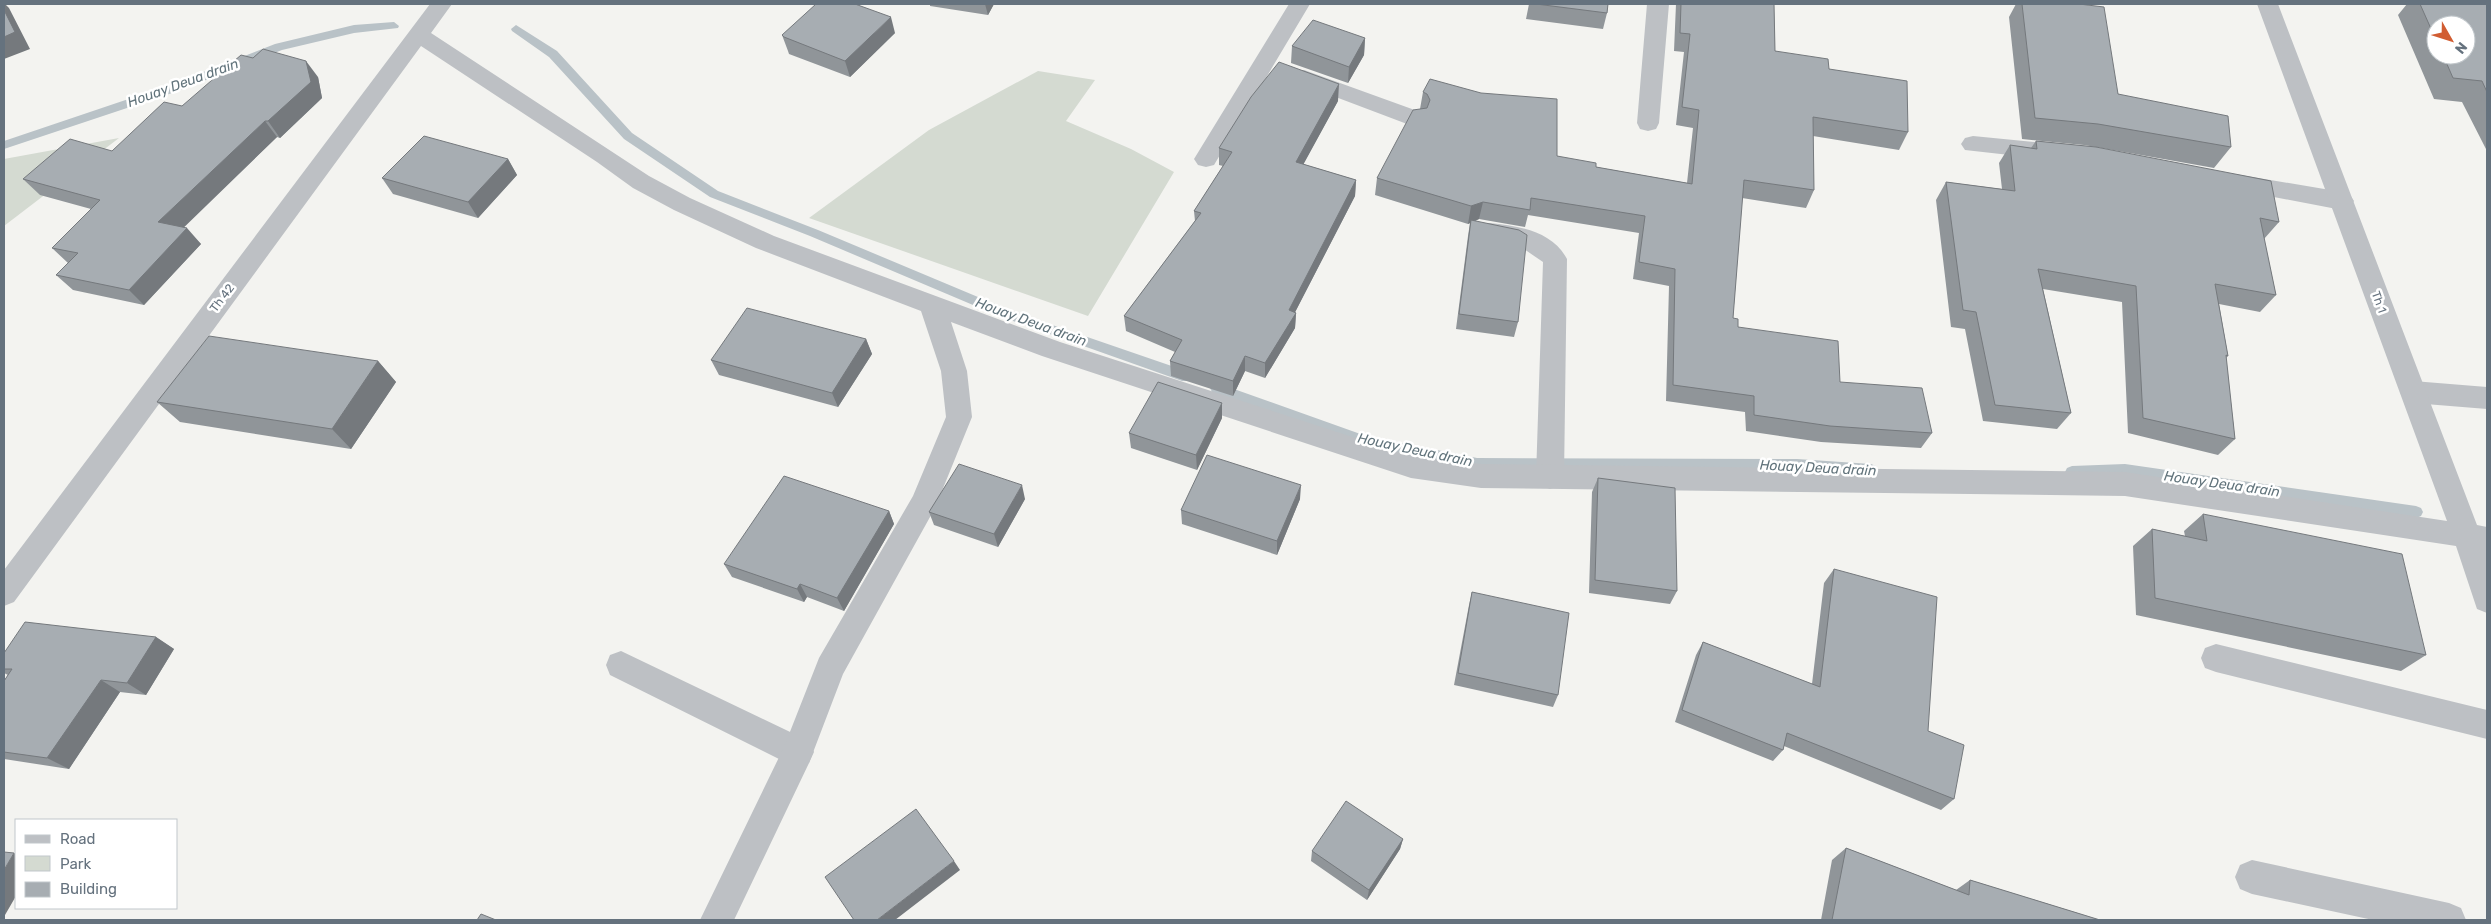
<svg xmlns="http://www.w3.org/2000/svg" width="2491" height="924" viewBox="0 0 2491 924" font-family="Rubik,sans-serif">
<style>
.green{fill:#d4dad1}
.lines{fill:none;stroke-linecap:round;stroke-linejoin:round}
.stream{fill:#b9c2c7;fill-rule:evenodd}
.service{fill:#bdc0c4;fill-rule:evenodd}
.minor{fill:#bdc0c4;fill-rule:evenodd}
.wall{fill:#909599;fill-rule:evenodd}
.shaded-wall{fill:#75797d}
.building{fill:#a7adb2;stroke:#75797d}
.labels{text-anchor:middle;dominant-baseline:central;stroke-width:5;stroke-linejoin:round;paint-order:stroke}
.street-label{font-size:12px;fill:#65727e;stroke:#fff}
.water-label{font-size:14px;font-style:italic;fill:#61737b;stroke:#fff}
</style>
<rect width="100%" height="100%" fill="#f3f3f0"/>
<!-- green -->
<path class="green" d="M1038 71 1095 80 1066 121 1131 149 1174 172 1088 316 809 218 929 130Z
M119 138 4 226V159Z"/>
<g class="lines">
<!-- stream -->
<path class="stream" d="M394 22 399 26 398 28 354 33 282 50 178 91 4 149V141L170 85 275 44 354 25Z
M516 25 557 51 632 133 718 191 818 230 1009 310 1192 373 1194 377 1192 381H1182L999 316 810 236 710 197 624 139 549 57 512 31 511 29Z
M1217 383 1366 436 1477 458 1797 459 1871 464 1876 466 1878 470 1876 474 1871 476 1797 471 1477 470 1365 447 1212 392 1210 388 1212 384Z
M2125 464 2416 506 2421 508 2423 512 2421 516 2416 518 2125 476 2072 478 2067 476 2065 472 2067 468 2072 466Z"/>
<!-- service -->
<path class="service" d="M1289 4H1310L1214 165 1206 167 1198 165 1194 159Z
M1647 4H1669L1659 123 1656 129 1648 131 1640 129 1637 123Z
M1304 70 1423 113 1426 119 1423 125 1415 127 1296 82 1293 77 1296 72Z
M1973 136 2045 143 2053 145 2057 151 2053 157 2045 159 1965 150 1961 144 1965 138Z
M2235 174 2342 192 2350 195 2354 201 2350 207 2342 210 2227 188 2223 182 2227 176Z
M1490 223C1519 226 1552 231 1567 259L1564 477 1560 485 1550 489 1540 485 1536 477 1543 262 1518 245 1481 238 1478 232 1481 226Z
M2413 381 2487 387V409L2413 403 2404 400 2400 392 2404 384Z
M2216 644 2487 710V739L2216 672 2205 668 2201 658 2205 648Z
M621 651 809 741 814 752 809 763 798 767 787 763 610 675 606 665 610 655Z
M2252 860 2449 903 2461 908 2466 920H2373L2252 894 2240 889 2235 877 2240 865Z"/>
<!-- minor -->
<path class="minor" d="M430 4H452L431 33 649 176 690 198 774 236 1060 342 1411 456 1481 464 2125 472 2447 521 2257 4H2278L2477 525 2487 527V613L2477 609 2456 546 2125 496 1481 488 1411 478 1042 356 951 322 967 371 972 417 935 508 843 674 809 763 734 920H700L784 747 819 658 913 496 946 417 941 371 921 311 756 248 674 210 633 188 597 162 421 46 14 602 4 606V570Z"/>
</g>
<!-- wall -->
<path class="wall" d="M930 4H994L988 15 930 6Z
M1529 4H1608L1607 13 1603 29 1526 19Z
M1676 4H1774L1775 51 1829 69 1908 132 1899 150 1813 136 1814 190 1806 208 1742 198 1733 318 1738 327 1932 433 1921 448 1821 442 1746 431 1745 412 1666 401 1669 286 1633 279 1639 233 1528 215 1525 227 1479 219 1475 221 1518 322 1514 337 1456 329 1468 236 1470 223 1468 224 1375 195 1377 178 1420 109 1423 92 1557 156 1596 167 1687 183 1693 128 1676 125 1684 52 1674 51Z
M2016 4H2079L2118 94 2231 147 2214 168 2096 147 2279 222 2264 239 2276 295 2260 312 2219 304 2228 356 2226 358 2235 439 2218 455 2128 433 2122 302 2043 289 2071 413 2057 429 1983 421 1965 329 1951 327 1936 200 1946 182 2002 189 1999 163 2010 145 2031 148 2036 141 2096 147 2084 145 2022 139 2009 17Z
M2407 4H2487V151L2462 102 2434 99 2398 15ZM2436 25 2466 55H2436Z
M895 33 850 77 789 54 788 51 782 35Z
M1365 38 1364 55 1348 83 1291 63 1292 46Z
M318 77 322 98 280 138 277 137 183 227 201 244 144 305 73 290 56 275 68 263 52 248 91 209 40 195 23 179 112 151 182 106Z
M1338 101 1303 164 1356 180 1355 196 1295 312 1296 313 1295 328 1265 378 1245 371 1233 396 1171 376 1170 361 1175 352 1126 331 1124 316 1195 221 1194 211 1223 166 1219 165V148Z
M508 159 517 175 478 218 393 194 382 178Z
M866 339 872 354 838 407 719 375 711 360Z
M378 361 396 382 351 449 180 422 157 402Z
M1222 403V418L1197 470 1131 448 1129 433Z
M1598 478 1677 591 1670 604 1589 593 1592 492Z
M1025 499 998 547 934 525 929 512Z
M1300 499 1277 555 1182 524 1181 510Z
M889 511 894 524 844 611 807 597 804 602 732 577 724 564Z
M2203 514 2426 655 2401 671 2136 615 2133 546 2152 529 2185 536 2184 531Z
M1834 569 1928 731 1954 799 1941 810 1784 746 1783 750 1773 761 1675 722 1696 655 1703 642 1812 684 1824 583Z
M1472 592 1558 695 1553 707 1454 685 1469 605Z
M156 637 174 649 146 695 120 692 69 769 4 759V681L8 675 4 673V653Z
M1403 839 1400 849 1367 900 1311 861 1312 851Z
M1846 848 1956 890 1970 880 2100 920H1821L1832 860Z"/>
<!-- shaded-wall -->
<path class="shaded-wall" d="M4 4H5L9 8 30 49 4 59Z
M985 4H994L988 15Z
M891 17 895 33 850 77 845 61Z
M1365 38 1364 55 1348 83 1349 67Z
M306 61 318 77 322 98 280 138 268 121Z
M1339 84 1338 101 1296 178V162Z
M265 121 277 137 173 238 158 222Z
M508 159 517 175 478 218 468 202Z
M1356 180 1355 196 1289 324 1296 313 1295 328 1265 378V363L1289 310Z
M1483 202 1479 219 1468 224 1471 206Z
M187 228 201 244 144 305 129 290Z
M866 339 872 354 838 407 832 393Z
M1245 356V371L1233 396V381Z
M378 361 396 382 351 449 332 429Z
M1222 403V418L1197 470 1196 455Z
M1022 485 1025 499 998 547 994 534Z
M1301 485 1300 499 1277 555V541Z
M889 511 894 524 844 611 837 598Z
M800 584 807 597 804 602 797 589Z
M156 637 174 649 146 695 127 683Z
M101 680 120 692 69 769 47 758Z
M1403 839 1400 849 1367 900 1369 890Z
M14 853 16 854V896L5 915 4 914V870Z
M954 861 960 870 895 920H877Z"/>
<!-- building -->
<path class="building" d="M816 4H855L891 17 845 61 784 37 782 35Z
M1536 4H1608L1607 13Z
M1681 4H1774L1775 51 1828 59 1829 69 1907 81 1908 132 1813 117 1814 190 1744 180 1733 318 1738 319V327L1838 341 1840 382 1922 388 1932 433 1830 426 1754 415V396L1673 385 1675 269 1639 262 1645 216 1531 198 1530 210 1483 202 1471 206 1377 178 1413 110 1427 108 1430 100 1427 94 1423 92 1430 79 1481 93 1557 99V156L1596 163V167L1692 184 1699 110 1682 107 1690 34 1680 33Z
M2022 4H2079L2104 7 2118 94 2228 116 2231 147 2098 124 2035 118Z
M2420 4H2487V92L2482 81 2453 78 2443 55H2466V25H2436V40Z
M4 10 15 32 4 37Z
M1313 20 1365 38 1349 67 1292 46Z
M263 49 306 61 311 82 268 121H265L158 222 187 228 129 290 56 275 78 253 52 248 100 200 23 179 70 139 112 151 164 102 182 106 241 55 253 58Z
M1279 62 1339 84 1296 162 1356 180 1289 310 1296 313 1265 363 1245 356 1233 381 1170 361 1182 340 1124 316 1201 213 1194 211 1232 152 1219 148 1251 97Z
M424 136 508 159 468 202 382 178Z
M2036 141 2096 147 2271 181 2279 222 2260 218 2276 295 2215 284 2228 356 2226 355 2235 439 2143 418 2136 286 2038 269 2071 413 1995 405 1976 312 1963 310 1946 182 2015 191 2010 145 2037 149Z
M1471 220 1519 230 1527 235 1518 322 1459 314Z
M747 308 866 339 832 393 711 360Z
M209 336 378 361 332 429 157 402Z
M1158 382 1222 403 1196 455 1129 433Z
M1207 455 1301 485 1277 541 1181 510Z
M959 464 1022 485 994 534 929 512Z
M784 476 889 511 837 598 800 584 797 589 724 564Z
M1598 478 1675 488 1677 591 1595 580Z
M2203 514 2402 554 2426 655 2155 598 2152 529 2207 541Z
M1834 569 1937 597 1928 731 1964 745 1954 799 1787 733 1783 750 1682 710 1703 642 1820 687Z
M1472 592 1569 613 1558 695 1458 673Z
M25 622 156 637 127 683 101 680 47 758 4 752V681L12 669H4V653Z
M1346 801 1403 839 1369 890 1312 851Z
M916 809 954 861 877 920H854L825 877Z
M1846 848 1969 895 1970 880 2100 920H1832Z
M4 852 14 853 4 870Z
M481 914 496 920H477Z"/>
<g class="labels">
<!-- street labels -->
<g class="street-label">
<text transform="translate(222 298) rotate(-53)">Th 42</text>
<text transform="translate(2379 302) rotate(70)">Th 1</text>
</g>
<!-- water labels -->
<g class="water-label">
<text transform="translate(183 83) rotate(-20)">Houay Deua drain</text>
<text transform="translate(1031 322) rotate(20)">Houay Deua drain</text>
<text transform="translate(1415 450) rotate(12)">Houay Deua drain</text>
<text transform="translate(1818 468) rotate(3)">Houay Deua drain</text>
<text transform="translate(2222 484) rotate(8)">Houay Deua drain</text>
</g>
</g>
<!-- border -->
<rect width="2491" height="924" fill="none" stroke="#65727e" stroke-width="10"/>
<!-- legend -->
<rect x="15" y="819" width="162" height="90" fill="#ffffff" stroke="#c1c7cb"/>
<rect x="25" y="835" width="25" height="8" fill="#bdc0c4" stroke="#c1c7cb"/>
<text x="60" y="844" font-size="15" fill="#65727e">Road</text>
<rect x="25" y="856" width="25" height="15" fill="#d4dad1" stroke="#c1c7cb"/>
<text x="60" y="869" font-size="15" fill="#65727e">Park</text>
<rect x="25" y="882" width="25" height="15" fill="#a7adb2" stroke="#c1c7cb"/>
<text x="60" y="894" font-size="15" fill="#65727e">Building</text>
<!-- north arrow -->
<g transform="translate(2451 40) rotate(129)"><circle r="24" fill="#ffffff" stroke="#c1c7cb"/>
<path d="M0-4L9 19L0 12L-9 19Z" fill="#d15d32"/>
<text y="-8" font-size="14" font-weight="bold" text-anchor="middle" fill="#65727e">N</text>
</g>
</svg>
